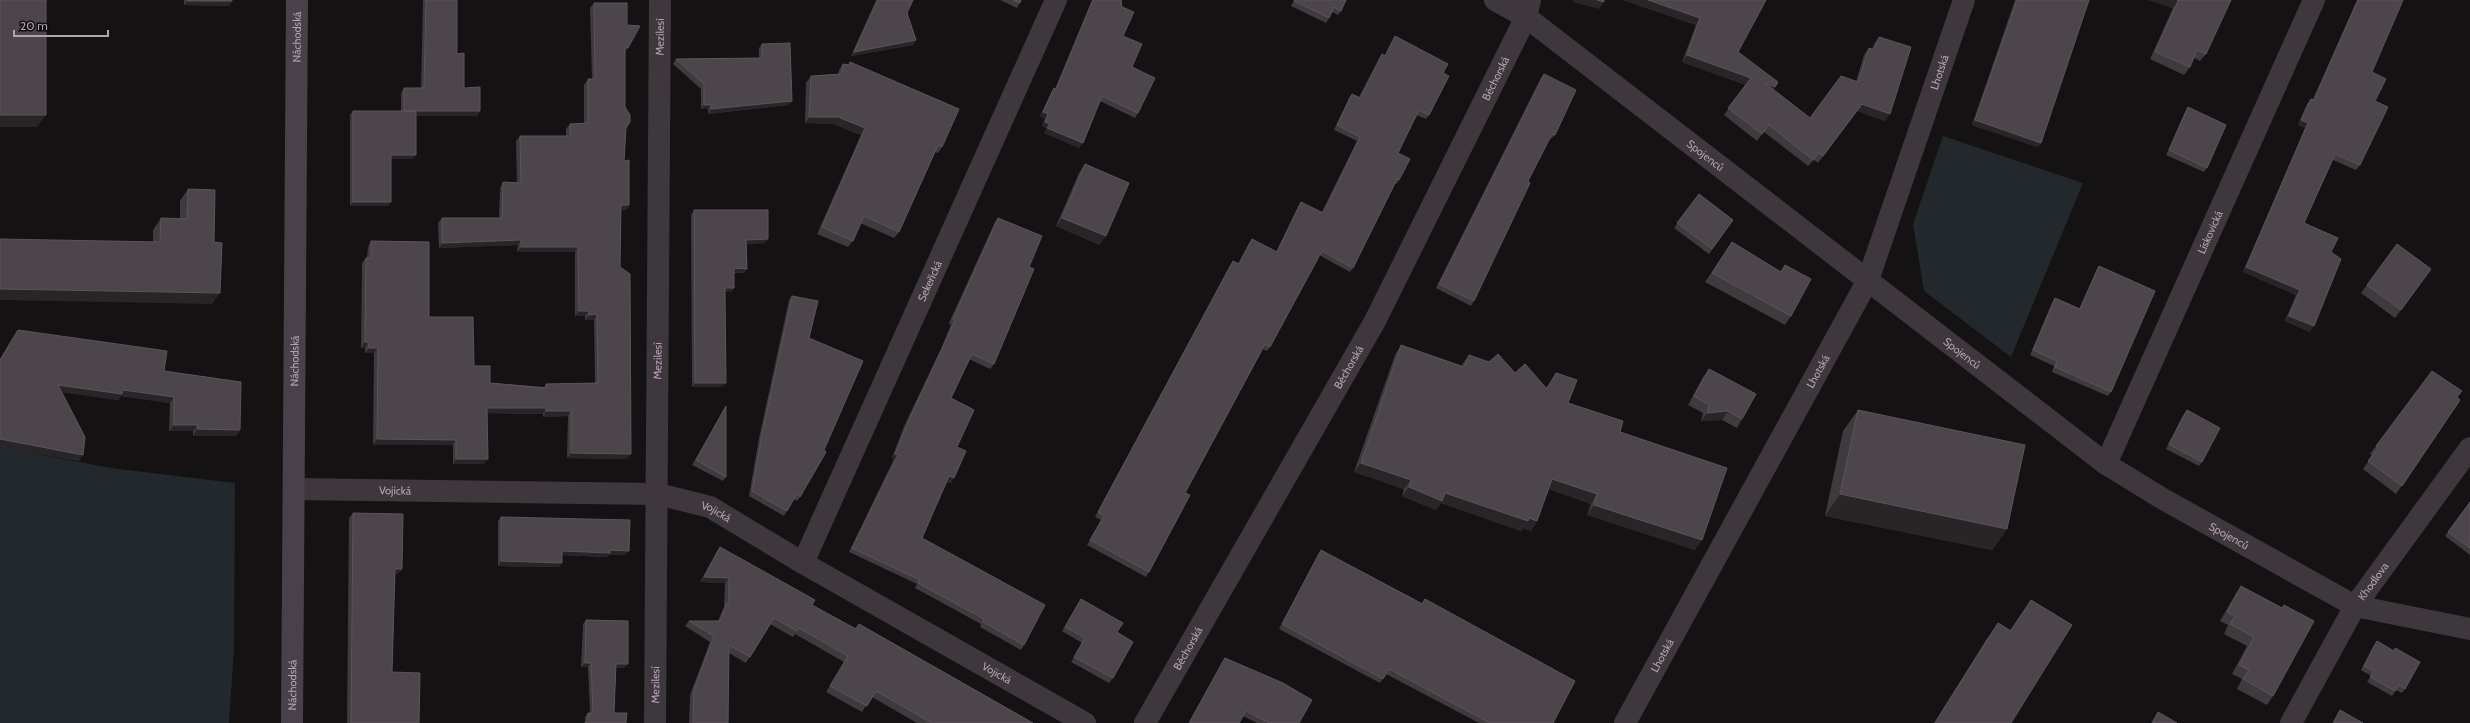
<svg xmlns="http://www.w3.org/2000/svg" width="2470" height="723" viewBox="0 0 2470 723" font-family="Cabin,sans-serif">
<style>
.green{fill:#22282c}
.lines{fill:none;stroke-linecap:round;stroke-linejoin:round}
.minor{stroke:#3e373d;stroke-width:22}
.secondary{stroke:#494149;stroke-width:22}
.wall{fill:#3f3a3e}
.shaded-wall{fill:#282527}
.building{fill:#4c454b;stroke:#5c545b}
.labels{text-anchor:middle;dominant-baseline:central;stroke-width:3.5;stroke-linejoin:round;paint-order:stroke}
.street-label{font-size:11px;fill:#b5a3b5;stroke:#0f0d0e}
</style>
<rect width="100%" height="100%" fill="#141213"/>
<!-- green -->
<path class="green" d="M1943 136 2083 183 2011 357 1924 291 1913 224Z
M0 447 111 468 235 483 234 650 229 723H0Z"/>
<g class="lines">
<!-- minor -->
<g class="minor">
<path id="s1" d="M1495 0 1526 17 2106 464 2163 499 2355 606 2470 629"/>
<path id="s2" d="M2106 464 2314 0"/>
<path id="s3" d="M294 489 658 494 710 507 803 563 1085 723"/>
<path id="s4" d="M803 563 1056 0"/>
<path id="s5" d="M655 723 660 0"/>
<path id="s6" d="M1145 723 1375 321 1526 17 1530 0"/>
<path id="s7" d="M1625 723 1868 280 1964 0"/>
<path id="s8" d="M2291 723 2355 606 2470 448"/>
</g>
<!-- secondary -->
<path class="secondary" id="s9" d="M292 723 297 0"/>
</g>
<!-- wall -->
<path class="wall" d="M184 0H232V1L229 6 184 5Z
M423 0H457V54L464 88 480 111 477 116H416L413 159H391L388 206H350V115L353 111H401V93L404 88H421Z
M876 0H913L907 13 916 40 913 45 851 56Z
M1000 0H1021L1017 8Z
M1092 0H1121L1123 36 1132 67 1138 113 1135 118 1100 101 1083 143 1079 148 1044 133 1047 128 1042 126 1045 119 1040 116 1051 93 1054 88 1055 89Z
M1294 0H1346L1341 11 1338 15 1332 12 1329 18 1326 23 1291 6Z
M1623 0H1766L1738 52 1773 90 1810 118 1856 82 1864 55 1869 48 1872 49 1874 44 1879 37 1885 121 1857 111 1818 163 1814 160 1808 166 1764 132 1757 141 1724 115 1746 85 1682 62 1696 25Z
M2015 0H2089L2038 147 1972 125Z
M2149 0H2231L2206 54 2200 61 2194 58 2190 67 2184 75 2150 59 2173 8Z
M2357 0H2403L2372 72 2375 101 2360 165 2356 170 2333 160 2304 223 2331 252 2310 332 2285 321 2296 295 2243 272 2305 128 2298 125 2307 104 2311 99H2313Z
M594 3 627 25 628 48 625 53V107L626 128 624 161 629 205 626 210H621L620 267 627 459 567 458 568 416 543 417V414L487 413 484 464H453V445H373L374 353H365V348H361L362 263 366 258H367L368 247 371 241 429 317 490 383 544 387 546 384 595 383 594 320H585V316H575V252H517L518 245 439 248 438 223 442 218H499L500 188 503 182 517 183 516 141 520 136H566V129L570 124 584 123V85L588 79H592L590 8Z
M1395 36 1443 73 1429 115 1426 119 1416 115 1398 153 1399 180 1396 184H1395L1353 268 1350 272 1319 255 1270 347 1267 351 1263 349 1185 493 1149 572 1146 577 1087 545 1101 520 1095 517 1230 266 1233 261 1238 264 1249 243 1252 239 1276 252 1298 207 1301 202 1322 212 1357 141 1334 130 1349 98 1352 94 1359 97 1379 59 1382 54 1385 56 1392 41Z
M762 44 792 101 788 105 708 114V109H701V89L673 64 676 59 759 58V48Z
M850 62 942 147 938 153 935 152 899 232 894 238 860 223 853 241 848 247 817 234 861 135 833 124 805 123 806 83 811 76 838 74 839 70 843 64 848 65Z
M1544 74 1555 135 1551 139 1549 138 1528 181 1474 301 1471 306 1436 288 1541 78Z
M2188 107 2207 168 2204 172 2166 155 2185 112Z
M1085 164 1100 245 1056 226 1079 173Z
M188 189 212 304 153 241V230L161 218 180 219V201Z
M1699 194 1733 220 1709 254 1674 228Z
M694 210 765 243 747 244V269L744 273H734V288L731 292H725L722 387H692L691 215Z
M998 218 1029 267 994 364 990 369 969 359 951 398 957 447 954 478 951 483 947 482 922 538 1024 645 1021 650 980 627 981 624 915 588 917 584 849 552 894 459 892 458 905 424 941 349 951 325 949 323 995 222Z
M1732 242 1780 272 1785 265 1791 316 1785 325 1705 282Z
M2099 266 2111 392 2108 396 2052 372 2054 366 2030 355 2052 303 2055 298 2079 309 2096 271Z
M2431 269 2395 318 2361 293 2367 285Z
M792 296 809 338 800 497 797 501 794 499 784 516 749 496 759 438 789 300Z
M18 330 164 371 240 430 236 436H193V431H169L170 403 121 396 118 400 62 392 79 461 0 447V359Z
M1401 345 1461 366 1469 355 1515 373 1546 388 1556 373 1568 403 1620 432 1695 550 1587 515 1591 504 1549 489 1537 521 1531 531 1523 528 1521 531 1441 503 1436 510 1402 496 1404 489 1354 472 1395 355Z
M1709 369 1742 419 1737 428 1722 420 1701 421 1703 413 1688 405 1703 377Z
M2457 398 2460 400 2396 494 2363 469 2372 456 2370 454 2376 446Z
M726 406V477L723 481 692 465 723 411Z
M1858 410 2007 529 1992 550 1825 516 1843 431Z
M2187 410 2202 462 2199 466 2166 449 2183 415Z
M2470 502V555L2445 536Z
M353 513 402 569 398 574H395L392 672 419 723H347L349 518Z
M501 517 626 555H609L607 557 562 555 559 567 498 566V521Z
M720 547 812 605 855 629 859 624 1033 723H917L872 697 862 712 826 692 844 662 795 634 793 637 770 624 746 663 729 653 728 723H689L690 695 710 642 685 626 689 621H718L723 609 724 607 725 583 700 582 716 553Z
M1321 550 1422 603 1425 599 1553 723H1479L1386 674 1380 683 1279 629 1318 555Z
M2241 586 2282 608 2284 605 2273 696 2267 705 2237 689 2242 679 2232 674 2247 646 2224 634 2228 625 2220 621 2235 595Z
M1081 599 1117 632 1113 678 1109 683 1071 662 1082 643 1062 631Z
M2031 600 2011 723H1934L1986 640 1998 623 2010 630Z
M586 620 624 668H616L614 713 626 723H585V717L588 713H590L588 667H581L583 624Z
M2377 641 2405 689 2402 693 2396 690 2392 696 2367 682 2371 676 2361 670 2374 645Z
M1225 658 1299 723H1257L1243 716 1239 723H1189L1222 662Z"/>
<!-- shaded-wall -->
<path class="shaded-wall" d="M1573 0H1597L1604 2 1599 9 1572 2Z
M1623 0H1648L1700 18 1696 25Z
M2149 0H2177L2178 1 2173 8Z
M188 1H232L229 6 184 5Z
M916 40 913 45 851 56 854 52Z
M625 48H628L625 54Z
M1687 55 1751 78 1746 85 1682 62Z
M1765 83 1775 87 1771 94Z
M792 101 788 105 708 114 711 109Z
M1862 104 1890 114 1885 121 1857 111 1818 163Z
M704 105H711L708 109H701Z
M404 111H480L477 116H401Z
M1043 112 1048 114 1045 119 1040 116Z
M0 115H46L37 127H0Z
M809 117H838L865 128 861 135 833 124 805 123Z
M1975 120 2041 143 2038 147 1972 125Z
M2301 120 2308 123 2305 128 2298 125Z
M1045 122 1050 124 1047 128 1042 126Z
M1047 128 1083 143 1079 148 1044 133Z
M391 155H416L413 159H388Z
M353 202H391L388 206H350Z
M621 205H629L626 210H617Z
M1062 218 1106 236 1100 245 1056 226Z
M768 239 765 243 743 245 746 240Z
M521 240 518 245 439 248 442 243Z
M521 247H578L575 252H517Z
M2246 267 2300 290 2296 295 2243 272Z
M734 268 747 269 744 273 730 272Z
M725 288H734L731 292H722Z
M0 289 220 293 212 304 0 300Z
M579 311H589L585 316H575Z
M597 314 594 320H585L589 315Z
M2289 316 2314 326 2310 332 2285 321Z
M365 342H368L365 348H361Z
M369 348H378L374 353H365Z
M695 383H726L722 387H692Z
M58 385 123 390 174 397 170 403 121 396 118 400 54 391Z
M487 408H546L543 414 483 413Z
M546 411H571L568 416 543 417Z
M1728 411 1722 420 1701 421 1707 413Z
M174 425H198L193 431H169Z
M197 429 240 430 236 436H193Z
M0 439 83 455 79 461 0 447Z
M377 439 456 440 453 445H373Z
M571 453 631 454 627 459 567 458Z
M895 454 898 455 894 459 892 458Z
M456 459H488L484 464H453Z
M1361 463 1411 480 1404 489 1354 472Z
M949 476 954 478 951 483 946 481Z
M1552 479 1597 494 1591 504 1546 488Z
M1409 487 1445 493 1537 521 1531 531 1523 528 1521 531 1441 503 1436 510 1402 496Z
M1840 494 2007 529 1992 550 1825 516Z
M1594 505 1702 540 1695 550 1587 515Z
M610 550 629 551 626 555H609L607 557 559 555 562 551Z
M501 561 562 563 559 567 498 566Z
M395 569H402L398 574H392Z
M704 577 729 578 725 583 700 582Z
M585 663H591L588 667H581Z
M616 664H628L624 668H613Z"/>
<!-- building -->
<path class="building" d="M0 0H46V115H0Z
M188 0H232V1H188Z
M426 0H457V54L464 53V88L480 87V111H404V88H424Z
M878 0H913L907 13 916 40 854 52Z
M1013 0H1021L1020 3Z
M1093 0H1121L1122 7 1134 12 1123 36 1142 44 1132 67 1155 78 1138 113 1102 96 1083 143 1047 128 1050 124 1045 122 1048 114 1043 112 1054 88 1056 89Z
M1295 0H1346L1341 11 1334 7 1329 18 1294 1Z
M1597 0H1604V2Z
M1648 0H1766L1738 52 1778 82 1775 87 1765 83 1810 118 1841 76 1858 82 1869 48 1874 50 1879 37 1911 47 1890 114 1862 104 1823 156 1819 153 1813 160 1769 125 1762 134 1728 108 1751 78 1687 55 1700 18Z
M2017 0H2089L2041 143 1975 120Z
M2177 0H2231L2206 54 2197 50 2190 67 2155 52 2178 1Z
M2358 0H2403L2372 72 2386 79 2375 101 2388 107 2360 165 2335 154 2304 223 2338 238 2331 252 2341 259 2314 326 2289 316 2300 290 2246 267 2308 123 2301 120 2311 99 2314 100Z
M594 3H627V25L640 26 628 48H625V107L630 115V122L626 128 624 161 629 160V205H621L620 267 630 274 631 454 571 453V411H546V408H487L488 459H456V440L377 439 378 348H369L368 342H365L366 258H371V241L429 242V317H473L474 366H490V383L546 388V384L598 383 597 314 589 315V311H579L578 247H521V240L442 243V218H502L503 182 521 183 520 136H570V124L588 123V79H595Z
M1395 36 1448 64 1443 73 1449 76 1429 115 1419 110 1398 153 1410 159 1399 180 1397 179 1353 268 1322 251 1270 347 1265 344 1185 493 1190 495 1149 572 1090 540 1104 516 1098 512 1233 261 1239 264 1252 239 1277 252 1301 202 1323 213 1360 137 1337 125 1352 94 1360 98 1382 54 1385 56Z
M790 43 792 101 711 109V105H704V84L676 59 762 58V44Z
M850 62 959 109 942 147 938 145 899 232 864 216 853 241 822 227 865 128 838 117H809L811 76 841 74 843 64 849 65Z
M1544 74 1576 90 1555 135 1552 134 1528 181 1530 183 1474 301 1439 284Z
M2188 107 2226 125 2207 168 2169 150Z
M353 111H416V155H391V202H353Z
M1085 164 1129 183 1106 236 1062 218Z
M188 189 215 190 214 242 222 243 220 293 0 289V239L160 242 161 218 187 219Z
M1699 194 1733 220 1712 249 1677 223Z
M694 210H768V239L746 240 747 269 734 268V288H725L726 383H695Z
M998 218 1042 236 1029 267 1034 269 994 364 972 354 951 398 974 410 957 447 966 451 954 478 949 476 922 538 1045 605 1024 645 983 622 984 619 918 583 920 580 852 548 898 455 895 454 909 420 944 344 955 320 953 319Z
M1732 242 1781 272 1785 265 1811 279 1791 316 1712 273Z
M2397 244 2431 269 2401 310 2367 285Z
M2099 266 2155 291 2111 392 2055 367 2057 361 2033 350 2055 298 2080 309Z
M792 296 818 301 809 338 863 361 824 450 826 452 800 497 797 494 787 511 752 491 762 434Z
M18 330 167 351 164 371 241 382 240 430 197 429 198 425H174V397L123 390 122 394 58 385 85 437 83 455 0 439V360Z
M1401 345 1464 367 1469 355 1489 362 1498 354 1515 373 1525 364 1547 389 1556 373 1577 380 1568 403 1623 421 1620 432 1727 468 1702 540 1594 505 1597 494 1552 479 1537 521 1529 518 1528 521 1445 493 1442 501 1409 487 1411 480 1361 463Z
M1709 369 1756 394 1742 419 1728 411 1707 413 1709 405 1694 396Z
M2432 371 2462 391 2457 397 2460 400 2402 486 2368 461 2378 448 2376 446Z
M726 406V477L696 460Z
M1858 410 2025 445 2007 529 1840 494Z
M2187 410 2220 428 2202 462 2169 444Z
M2470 502V548L2448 532Z
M353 513 403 514 402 569H395L392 672 420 673 419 723H351Z
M501 517 630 520 629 551 610 550V553L562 551V563L501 561Z
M720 547 815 600 812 605 856 629 859 624 1033 723H932L876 691 867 706 830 686 848 656 799 628 797 631 774 618 750 657 729 645 728 723H693L694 689 714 636 689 621H720L727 603 729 604V578L704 577Z
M1321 550 1422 604 1425 599 1575 681 1553 723H1490L1389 669 1383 679 1282 624Z
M2241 586 2282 608 2284 605 2314 621 2273 696 2243 679 2249 670 2239 665 2254 637 2230 624 2235 616 2227 612Z
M1081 599 1123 623 1117 632 1133 642 1113 678 1074 657 1085 638 1065 627Z
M2031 600 2072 625 2011 723H1935L1998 623 2011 631Z
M586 620 628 621V664H616L614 713H627L626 723H585V722H587L588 713H593L591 663H585Z
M2377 641 2394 651 2395 648 2420 662 2405 689 2399 685 2395 691 2370 677 2374 671 2364 666Z
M1225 658 1283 683 1312 700 1299 723H1269L1246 711 1239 723H1189Z
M2340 710 2363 723H2333Z
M2158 712 2177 723H2152Z"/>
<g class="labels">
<!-- street labels -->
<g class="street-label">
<text stroke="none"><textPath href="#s9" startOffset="686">Náchodská</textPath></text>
<text stroke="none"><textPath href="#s5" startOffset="686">Mezilesí</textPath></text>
<text stroke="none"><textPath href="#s7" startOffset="725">Lhotská</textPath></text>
<text stroke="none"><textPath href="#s6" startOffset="734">Běchorská</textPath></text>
<text stroke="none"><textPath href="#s1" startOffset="262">Spojenců</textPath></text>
<text stroke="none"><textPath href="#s2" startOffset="254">Lískovická</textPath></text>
<text stroke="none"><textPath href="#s4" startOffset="309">Sekeřická</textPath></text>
<text stroke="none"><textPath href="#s1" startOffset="586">Spojenců</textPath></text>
<text stroke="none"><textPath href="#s9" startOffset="362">Náchodská</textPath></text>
<text stroke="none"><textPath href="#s5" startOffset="362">Mezilesí</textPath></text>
<text stroke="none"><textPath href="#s6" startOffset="410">Běchorská</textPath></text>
<text stroke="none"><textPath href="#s7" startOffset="401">Lhotská</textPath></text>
<text stroke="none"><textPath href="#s3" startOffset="101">Vojická</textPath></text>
<text stroke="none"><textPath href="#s3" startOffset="425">Vojická</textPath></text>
<text stroke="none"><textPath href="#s1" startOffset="910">Spojenců</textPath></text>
<text stroke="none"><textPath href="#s8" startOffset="164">Khodlova</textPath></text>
<text stroke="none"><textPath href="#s6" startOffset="86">Běchorská</textPath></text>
<text stroke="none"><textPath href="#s7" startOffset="77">Lhotská</textPath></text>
<text stroke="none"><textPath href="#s3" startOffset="749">Vojická</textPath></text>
<text stroke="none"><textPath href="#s9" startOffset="38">Náchodská</textPath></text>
<text stroke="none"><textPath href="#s5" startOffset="38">Mezilesí</textPath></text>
</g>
</g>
<!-- scale -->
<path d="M14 30v6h94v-6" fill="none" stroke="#b5a3b5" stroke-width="2"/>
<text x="20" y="30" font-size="12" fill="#b5a3b5" stroke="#0f0d0e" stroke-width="3" paint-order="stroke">20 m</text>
</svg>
